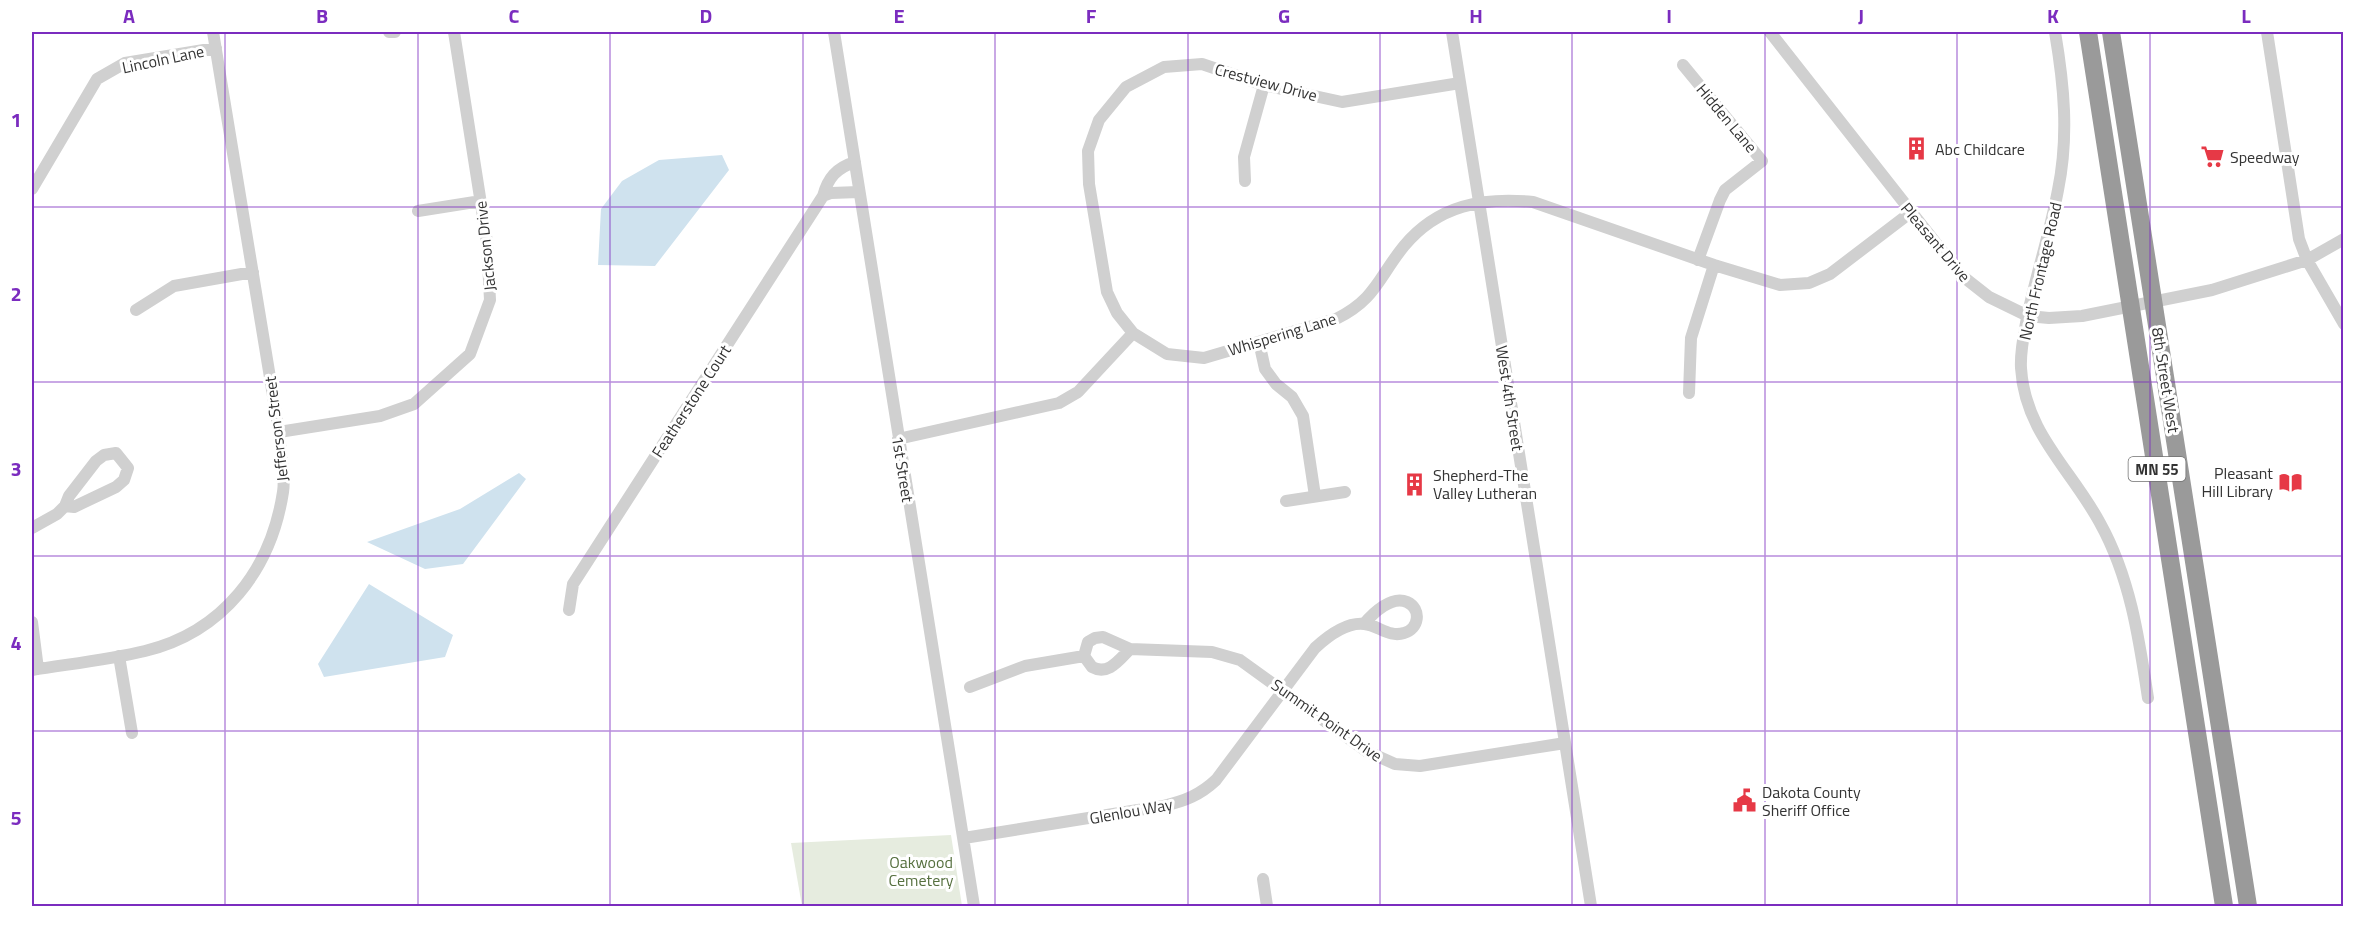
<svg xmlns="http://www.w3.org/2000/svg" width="2375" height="938" viewBox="0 0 2375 938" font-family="'Titillium Web',sans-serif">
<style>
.green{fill:#e6ecdf}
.water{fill:#cfe2ee}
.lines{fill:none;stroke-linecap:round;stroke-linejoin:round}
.minor{stroke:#d0d0d0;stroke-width:12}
.highway{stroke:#9a9a9a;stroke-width:18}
.grid{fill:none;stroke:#7b2cbf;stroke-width:1.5;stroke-opacity:0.55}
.labels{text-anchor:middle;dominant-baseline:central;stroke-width:6;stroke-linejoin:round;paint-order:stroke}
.shield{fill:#fff;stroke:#707070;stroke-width:1.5}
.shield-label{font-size:15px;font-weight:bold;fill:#333}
.street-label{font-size:16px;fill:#333;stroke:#fff}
.poi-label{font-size:16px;fill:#333;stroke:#fff;text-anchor:start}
.park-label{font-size:16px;fill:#56703f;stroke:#fff}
.neatline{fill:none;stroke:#7b2cbf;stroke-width:2}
.grid-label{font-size:20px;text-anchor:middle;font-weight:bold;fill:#7b2cbf}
</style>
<rect width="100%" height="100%" fill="#fff"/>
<!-- green -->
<path class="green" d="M951 835 962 906H802L791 843Z"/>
<!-- water -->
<path class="water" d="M722 155 729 170 655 266 598 265 601 209 622 181 659 160Z
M519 473 526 479 463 564 425 569 367 542 460 509Z
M369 584 453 635 445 657 324 677 318 664Z"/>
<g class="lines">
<!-- minor -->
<path class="minor" d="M389 32H395
M834 32 974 906
M1452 32 1591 906
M1770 32 1961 275 1989 297 2028 316 2049 318 2082 316 2212 290 2307 260 2344 239
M2055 32C2064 85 2069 136 2058 190 2050 233 2036 275 2027 318 2024 334 2020 351 2021 368 2025 433 2071 469 2100 523 2130 577 2139 638 2148 698
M2267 32 2299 239 2307 260 2344 324
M1683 65 1762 161 1725 190 1720 200 1698 260
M1460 83 1342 102 1264 85 1202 64 1164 67 1126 87 1099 120 1088 151 1089 184 1107 292 1117 313 1133 333 1167 354 1204 358 1336 319C1376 299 1378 278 1404 246 1438 205 1483 197 1533 202L1714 265 1780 285 1809 283 1830 274 1910 213
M1245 181 1244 157 1264 85
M32 189 97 79 125 63 216 48
M823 196 831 193 859 192
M418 211 481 201
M136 310 174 286 253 272
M1259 342 1265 369 1276 384 1292 397 1303 416 1315 496
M1689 393 1691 338 1714 265
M279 432 380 416 414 404 470 354 490 300 487 242 454 32
M898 439 1059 403 1078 392 1133 333
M1286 501 1345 492
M32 528 57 514 65 506 69 496 96 461 104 455 116 453 128 468 124 480 116 487 74 507 65 506
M569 610 573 584 823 196C828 178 836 168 855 162
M32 622 38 669
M1130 649C1119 660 1108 676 1092 667L1084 656 1088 642 1095 638 1103 637 1130 649 1212 652 1240 660 1366 751 1395 764 1420 766 1565 743
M119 656 132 733
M32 670C69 664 108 660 145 651 223 632 271 570 283 492 286 473 280 451 279 432L213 32
M970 687 1025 666 1084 656
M964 838 1163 806C1185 801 1200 795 1216 780L1315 648C1328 636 1346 622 1364 624 1378 625 1389 638 1404 633 1419 629 1422 609 1407 602 1392 595 1373 613 1364 624
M1263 879 1267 906"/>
<!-- highway -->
<path class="highway" d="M2088 32 2224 906
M2111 32 2248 906"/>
</g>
<!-- grid -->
<path class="grid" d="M225 32V906M418 32V906M610 32V906M803 32V906M995 32V906M1188 32V906M1380 32V906M1572 32V906M1765 32V906M1957 32V906M2150 32V906M32 207H2344M32 382H2344M32 556H2344M32 731H2344"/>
<!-- icons -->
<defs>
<symbol id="building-bare" viewBox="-9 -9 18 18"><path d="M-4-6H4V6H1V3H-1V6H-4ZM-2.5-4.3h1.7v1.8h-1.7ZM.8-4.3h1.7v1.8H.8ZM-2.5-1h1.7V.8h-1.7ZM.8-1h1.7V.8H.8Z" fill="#e63946" stroke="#fff" stroke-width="2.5" paint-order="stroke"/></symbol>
<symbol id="supermarket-bare" viewBox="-9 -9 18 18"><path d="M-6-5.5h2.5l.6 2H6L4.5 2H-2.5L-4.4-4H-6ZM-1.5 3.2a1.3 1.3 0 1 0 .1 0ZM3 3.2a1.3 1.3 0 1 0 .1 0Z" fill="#e63946" stroke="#fff" stroke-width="2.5" paint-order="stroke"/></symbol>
<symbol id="library-bare" viewBox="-9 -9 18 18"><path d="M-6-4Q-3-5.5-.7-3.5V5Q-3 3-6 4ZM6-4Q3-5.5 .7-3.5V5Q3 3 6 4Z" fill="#e63946" stroke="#fff" stroke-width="2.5" paint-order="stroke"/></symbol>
<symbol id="civic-bare" viewBox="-9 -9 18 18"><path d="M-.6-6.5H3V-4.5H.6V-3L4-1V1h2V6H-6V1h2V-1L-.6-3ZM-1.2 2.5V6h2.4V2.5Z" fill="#e63946" stroke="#fff" stroke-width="2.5" paint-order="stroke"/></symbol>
</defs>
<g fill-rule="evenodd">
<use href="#building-bare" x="1900" y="132" width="33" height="33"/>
<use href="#supermarket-bare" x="2196" y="140" width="33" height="33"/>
<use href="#library-bare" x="2274" y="466" width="33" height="33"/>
<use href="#building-bare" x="1398" y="468" width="33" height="33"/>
<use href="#civic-bare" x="1728" y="784" width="33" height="33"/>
</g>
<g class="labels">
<!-- shield labels -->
<rect class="shield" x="2128.5" y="457" width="57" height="24" rx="4.5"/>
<g class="shield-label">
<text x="2157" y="469">MN 55</text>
</g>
<!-- street labels -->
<g class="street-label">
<text transform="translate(163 59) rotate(-12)">Lincoln Lane</text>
<text transform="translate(1266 82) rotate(15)">Crestview Drive</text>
<text transform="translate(1727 118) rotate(50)">Hidden Lane</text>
<text transform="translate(1936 242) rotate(50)">Pleasant Drive</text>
<text transform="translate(485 246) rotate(-96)">Jackson Drive</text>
<text transform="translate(2040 271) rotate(-77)">North Frontage Road</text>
<text transform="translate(1282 334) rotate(-17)">Whispering Lane</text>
<text transform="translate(2166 380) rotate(81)">8th Street West</text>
<text transform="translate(1510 398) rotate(81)">West 4th Street</text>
<text transform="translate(691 401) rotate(-57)">Featherstone Court</text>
<text transform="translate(276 429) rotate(-97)">Jefferson Street</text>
<text transform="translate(903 469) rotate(81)">1st Street</text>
<text transform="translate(1327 720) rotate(35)">Summit Point Drive</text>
<text transform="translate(1131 811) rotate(-10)">Glenlou Way</text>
</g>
<!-- poi labels -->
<g class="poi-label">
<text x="1935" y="149">Abc Childcare</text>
<text x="2230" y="157">Speedway</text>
<text x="2273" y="473" text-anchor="end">Pleasant<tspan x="2273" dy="18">Hill Library</tspan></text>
<text x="1433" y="475">Shepherd-The<tspan x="1433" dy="18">Valley Lutheran</tspan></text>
<text x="1762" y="792">Dakota County<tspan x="1762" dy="18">Sheriff Office</tspan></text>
</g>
<!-- park labels -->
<g class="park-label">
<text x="921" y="862">Oakwood<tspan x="921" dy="18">Cemetery</tspan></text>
</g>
</g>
<!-- border -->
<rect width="2375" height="938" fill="none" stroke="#ffffff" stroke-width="66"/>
<rect x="33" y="33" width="2309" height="872" class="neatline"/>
<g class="grid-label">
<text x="129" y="23">A</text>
<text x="322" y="23">B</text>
<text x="514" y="23">C</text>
<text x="706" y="23">D</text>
<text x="899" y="23">E</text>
<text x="1091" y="23">F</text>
<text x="1284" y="23">G</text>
<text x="1476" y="23">H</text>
<text x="1669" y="23">I</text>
<text x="1861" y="23">J</text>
<text x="2053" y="23">K</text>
<text x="2246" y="23">L</text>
<text x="16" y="127">1</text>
<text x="16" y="301">2</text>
<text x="16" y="476">3</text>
<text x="16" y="650">4</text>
<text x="16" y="825">5</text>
</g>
</svg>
